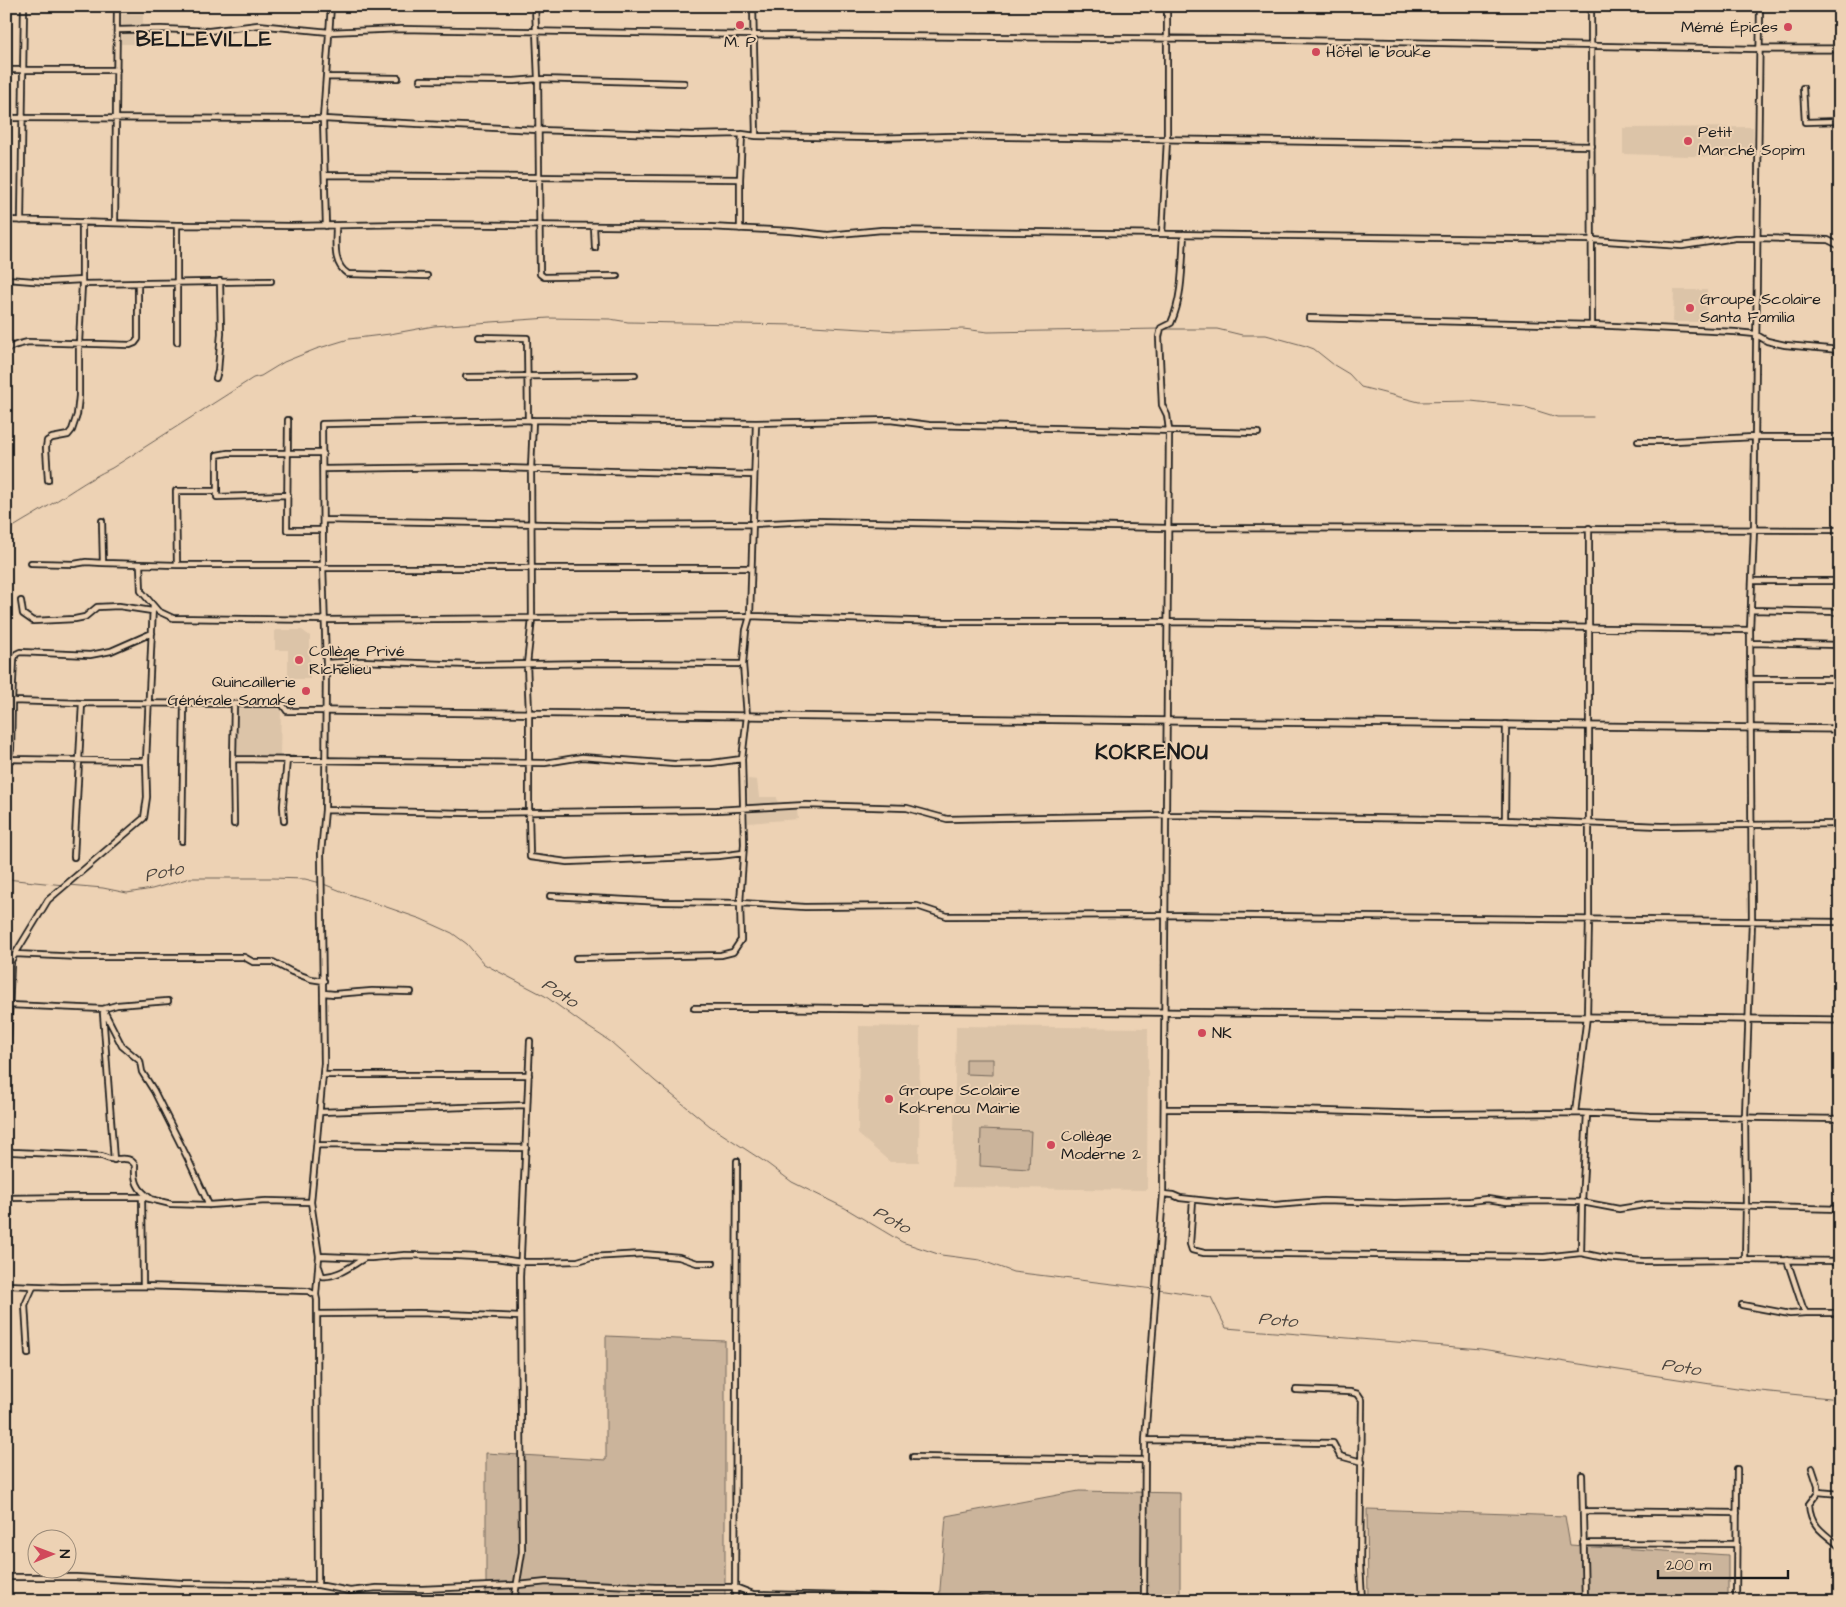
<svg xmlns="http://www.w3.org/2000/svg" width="1846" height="1607" viewBox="0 0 1846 1607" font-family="'Architects Daughter',sans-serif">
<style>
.built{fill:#dcc4a8}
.green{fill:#cbb49b;stroke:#74685c}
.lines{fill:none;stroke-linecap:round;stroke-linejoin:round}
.stream{stroke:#6b6056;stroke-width:1}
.minor-casing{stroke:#1c1c1c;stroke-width:8}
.tertiary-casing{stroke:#1c1c1c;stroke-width:9}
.minor{stroke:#edd2b4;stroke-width:4.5}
.tertiary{stroke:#edd2b4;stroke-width:5.5}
.poi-dot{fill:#d1495b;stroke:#edd2b4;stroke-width:2}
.labels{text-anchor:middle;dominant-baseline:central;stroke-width:4;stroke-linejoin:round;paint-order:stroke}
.poi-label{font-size:16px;fill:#1c1c1c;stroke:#edd2b4;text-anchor:start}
.water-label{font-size:18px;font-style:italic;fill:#4a443e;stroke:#edd2b4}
.district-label{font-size:21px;font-weight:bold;letter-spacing:1px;fill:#1c1c1c;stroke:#edd2b4}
</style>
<rect width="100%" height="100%" fill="#edd2b4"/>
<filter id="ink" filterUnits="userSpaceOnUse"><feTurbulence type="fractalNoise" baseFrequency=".02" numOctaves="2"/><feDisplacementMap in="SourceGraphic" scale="10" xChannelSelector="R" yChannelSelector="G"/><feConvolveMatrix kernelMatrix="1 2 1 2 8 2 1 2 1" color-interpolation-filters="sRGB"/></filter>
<g filter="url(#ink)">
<!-- built -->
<path class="built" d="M122 14H143V44H121Z
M1753 127 1754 158 1623 154V128Z
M1674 290H1707L1706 322H1673Z
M275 630H302L310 636V679H288V650H275Z
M237 708H281L280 756 237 755Z
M748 779 757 780 759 797H777L778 809 797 810 798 819 748 823Z
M859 1026 920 1027 919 1162H890L858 1134Z
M956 1026 1148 1028 1147 1190 953 1187Z"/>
<!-- green -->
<path class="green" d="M966 1059H993V1075L966 1074Z
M981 1129 1031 1131 1029 1169 980 1166Z
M606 1336 725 1341V1601H486V1453L606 1460Z
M1079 1491 1180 1493V1601H939L946 1516Z
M1367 1509 1565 1516 1570 1545 1728 1555V1601H1368Z"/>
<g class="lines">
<!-- stream -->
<path class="stream" d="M1164 329H1217L1242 335H1266L1306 346 1314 349 1334 365 1349 374 1361 387 1419 402 1471 401 1525 407 1557 417H1593
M6 532C17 524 29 518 40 511 64 497 86 480 112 468L253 378 261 376 284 362 316 349 349 339 390 334 434 326 549 318 610 319 628 322 796 325 896 331 963 329 988 332 1160 329
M6 879 64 885
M68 885 103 888 127 893 152 889 190 878H272L305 879 321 883 346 893 421 919 452 933 467 944 484 964 545 996 582 1023 611 1042 655 1081 710 1126 768 1164 792 1182 845 1208 902 1242 941 1255 980 1260 1013 1272 1154 1289
M1158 1289 1211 1297 1226 1328 1481 1349 1750 1390 1840 1399"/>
<defs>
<path id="minor" d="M535 6 538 79 540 274 544 277 617 276
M753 6 756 136
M1591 6 1592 325
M118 30 161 29 209 31 258 25 329 32 401 29 753 35 1232 39 1759 49
M6 70H117
M326 77 398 78
M420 80 514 81 538 79 684 83
M1803 88 1805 122 1840 121
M6 118 323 119 538 130 692 135 742 134
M326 175 740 179
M6 220 177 225 292 226 409 224 709 227 791 231 828 235 882 230 1592 240 1682 246 1735 238H1757L1828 240 1840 246
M21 221 24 6
M115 223 117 6
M177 225V342
M326 226 323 119 331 6
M336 226C336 243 332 264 348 274L427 276
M594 226 595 248
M740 229V179L742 134 756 136 872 138 952 136 1592 146
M1162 234 1167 140V6
M7 279 46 282 82 280
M82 284 271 281
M1309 318 1592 325 1735 332 1755 334 1767 341 1785 345 1840 350
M479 337 527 338 528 420
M6 349 16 345 28 342 130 345 135 343 138 339V283
M466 377 635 375
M216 378 218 371 221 333 220 281
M288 420 287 530H323
M533 420 531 469 532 619 527 664 529 712V812L530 857 567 862 719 856 743 853
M1638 441H1675L1754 437H1840
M323 469 468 467 754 475
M48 480 46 448 47 441 52 438 68 435 72 430 77 415 79 396V343L82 284V222
M217 491V455L228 453H323
M323 520 601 525 753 524 814 521 1168 528 1840 530
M102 521 103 563 177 565 176 491H217V497L288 495
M31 563 74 564 86 562 103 563
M140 565 141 591 158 611 173 618 326 620 750 616 942 622H1168L1750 630
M177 565H323
M323 568H751
M1752 581H1840
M21 601 23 614 33 621 75 619 85 617 97 607 119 606 152 611
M1751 610 1840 612
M1750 643 1840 645
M326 663 361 661 471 665 599 663 743 664
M1750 679H1840
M12 701 14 659 16 654 20 652 90 655 111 651 152 633
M234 704 233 759 545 763 582 757 674 764 712 763 742 759
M7 759 11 750 12 701 82 703 282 704 287 711H326
M7 759 146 761
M233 759 234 824
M325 810 465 813 717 810 806 805 907 808 947 819 1167 815 1505 820 1661 826 1840 824
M1505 820 1506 724
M284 821 283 806 287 759
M182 841 184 704
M74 857 82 703
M550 896 664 902 740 903 805 907 917 906 947 916 1165 915 1840 922
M15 954 81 957H244L253 962H273L292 972 311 979 324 981
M576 958 721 955 733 952 741 940 740 903 744 844 742 759 747 716 743 664 746 630 750 616 756 423
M6 969 48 900 144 818 147 797 146 761 153 606
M324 993 334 994 372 991 411 992
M9 1005 103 1009 117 1005 168 1001
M694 1008H797
M103 1009 122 1046 140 1061 142 1072 154 1091 188 1159 209 1205
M103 1013 114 1160
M323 1075H529
M6 1089 11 963
M1164 1109H1258L1428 1114 1575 1113 1650 1116 1840 1119
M320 1112 527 1105
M1575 1113 1587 1016 1589 919V528
M317 1145 526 1148
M6 1148 8 1151 13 1152 102 1156C106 1158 111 1160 115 1159 124 1159 130 1157 135 1165 134 1181 137 1189 150 1198
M1163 1194 1173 1195 1180 1198 1226 1203 1238 1202 1275 1205 1323 1201 1395 1203 1470 1201 1487 1199 1507 1202 1537 1201 1582 1202 1619 1209 1650 1204 1840 1209
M6 1198 82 1197H142L171 1204 209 1205 266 1201 311 1202
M1193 1200 1190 1244 1192 1250 1204 1253 1544 1257 1581 1253 1605 1258 1643 1261 1745 1260 1840 1261
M1581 1253 1582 1202 1587 1114
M319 1256 371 1258 405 1255 456 1256 496 1258 521 1262H542L578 1261 591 1257 643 1254 679 1257 697 1263H713
M1745 1260 1746 1206 1745 1116 1752 921 1750 630 1754 529 1760 6
M1787 1260 1803 1308 1806 1313H1840
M319 1267 322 1276C337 1278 352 1265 365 1258
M6 1285 61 1287 143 1286 142 1197
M143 1286 308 1291 316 1295
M1742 1305 1790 1314 1806 1313
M317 1314 419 1313 520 1317
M28 1354 25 1305 33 1287
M1296 1390 1350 1392 1358 1394 1362 1400 1360 1565 1362 1601
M1145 1440 1333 1443 1340 1456 1362 1462
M913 1457 1145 1460
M1812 1468 1818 1486V1492L1809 1504C1810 1525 1823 1533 1840 1546
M1582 1475 1585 1601
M1818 1492 1840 1494
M1583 1511 1737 1513
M1583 1543 1737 1544
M6 1577H76L182 1583 318 1585 350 1591 377 1588 422 1589 518 1585 547 1582 655 1587H735L753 1594 1073 1601
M318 1585 317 1300 316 1295 319 1256 311 1202 324 1063 321 853 325 810 326 663 323 565 322 424 528 420 756 423 890 420 929 425 1258 433
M514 1601 522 1552 520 1277 530 1041
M735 1601 737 1161
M1144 1601 1145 1440 1163 1194 1169 430 1167 415 1162 405 1159 337 1161 328 1171 323C1183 297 1182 263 1184 234
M1736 1601 1737 1469"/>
<path id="tertiary" d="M1759 49H1840
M326 711C526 712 726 716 927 718 1231 722 1535 723 1840 729
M797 1008 1840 1020"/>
</defs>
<!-- minor casing -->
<use href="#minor" class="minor-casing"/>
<!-- tertiary casing -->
<use href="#tertiary" class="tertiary-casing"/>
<!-- minor -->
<use href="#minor" class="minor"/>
<!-- tertiary -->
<use href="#tertiary" class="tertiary"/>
</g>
</g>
<!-- markers -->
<g class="poi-dot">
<circle cx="740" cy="25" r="5"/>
<circle cx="1788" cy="27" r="5"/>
<circle cx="1316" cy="52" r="5"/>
<circle cx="1688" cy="141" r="5"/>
<circle cx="1690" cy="308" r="5"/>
<circle cx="299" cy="660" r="5"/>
<circle cx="306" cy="691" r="5"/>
<circle cx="1202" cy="1033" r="5"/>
<circle cx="889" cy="1099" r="5"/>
<circle cx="1051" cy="1145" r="5"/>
</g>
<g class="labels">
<!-- poi labels -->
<g class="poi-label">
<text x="1778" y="27" text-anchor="end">Mémé Épices</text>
<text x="740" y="42" text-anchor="middle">M. P</text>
<text x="1326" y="52">Hôtel le bouke</text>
<text x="1698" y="132">Petit<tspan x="1698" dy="18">Marché Sopim</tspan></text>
<text x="1700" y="299">Groupe Scolaire<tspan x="1700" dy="18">Santa Familia</tspan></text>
<text x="309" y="651">Collège Privé<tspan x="309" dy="18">Richelieu</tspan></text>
<text x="296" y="682" text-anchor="end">Quincaillerie<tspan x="296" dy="18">Générale Samake</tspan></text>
<text x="1212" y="1033">NK</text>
<text x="899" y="1090">Groupe Scolaire<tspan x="899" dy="18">Kokrenou Mairie</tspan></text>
<text x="1061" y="1136">Collège<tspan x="1061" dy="18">Moderne 2</tspan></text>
</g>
<!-- water labels -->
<g class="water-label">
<text transform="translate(164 872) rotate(-12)">Poto</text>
<text transform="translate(560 993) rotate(33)">Poto</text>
<text transform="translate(892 1220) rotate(29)">Poto</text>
<text transform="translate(1278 1320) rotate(5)">Poto</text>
<text transform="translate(1681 1367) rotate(9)">Poto</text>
</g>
<!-- district labels -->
<g class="district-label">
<text x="204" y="39">BELLEVILLE</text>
<text x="1152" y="752">KOKRENOU</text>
</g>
</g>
<!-- margin -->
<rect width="1846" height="1607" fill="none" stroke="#edd2b4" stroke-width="25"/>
<rect x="12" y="12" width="1821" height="1582" fill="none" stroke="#1c1c1c" stroke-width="2" filter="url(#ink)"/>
<!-- north arrow -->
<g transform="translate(52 1554) rotate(89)"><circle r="24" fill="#edd2b4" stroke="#998977"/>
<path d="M0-4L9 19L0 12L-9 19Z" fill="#d1495b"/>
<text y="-8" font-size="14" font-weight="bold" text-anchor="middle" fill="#1c1c1c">N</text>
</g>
<!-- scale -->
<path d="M1658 1570v8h130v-8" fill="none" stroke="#1c1c1c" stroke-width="2.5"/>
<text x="1666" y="1570" font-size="15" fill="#1c1c1c" stroke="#edd2b4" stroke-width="4" paint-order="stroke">200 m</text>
</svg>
